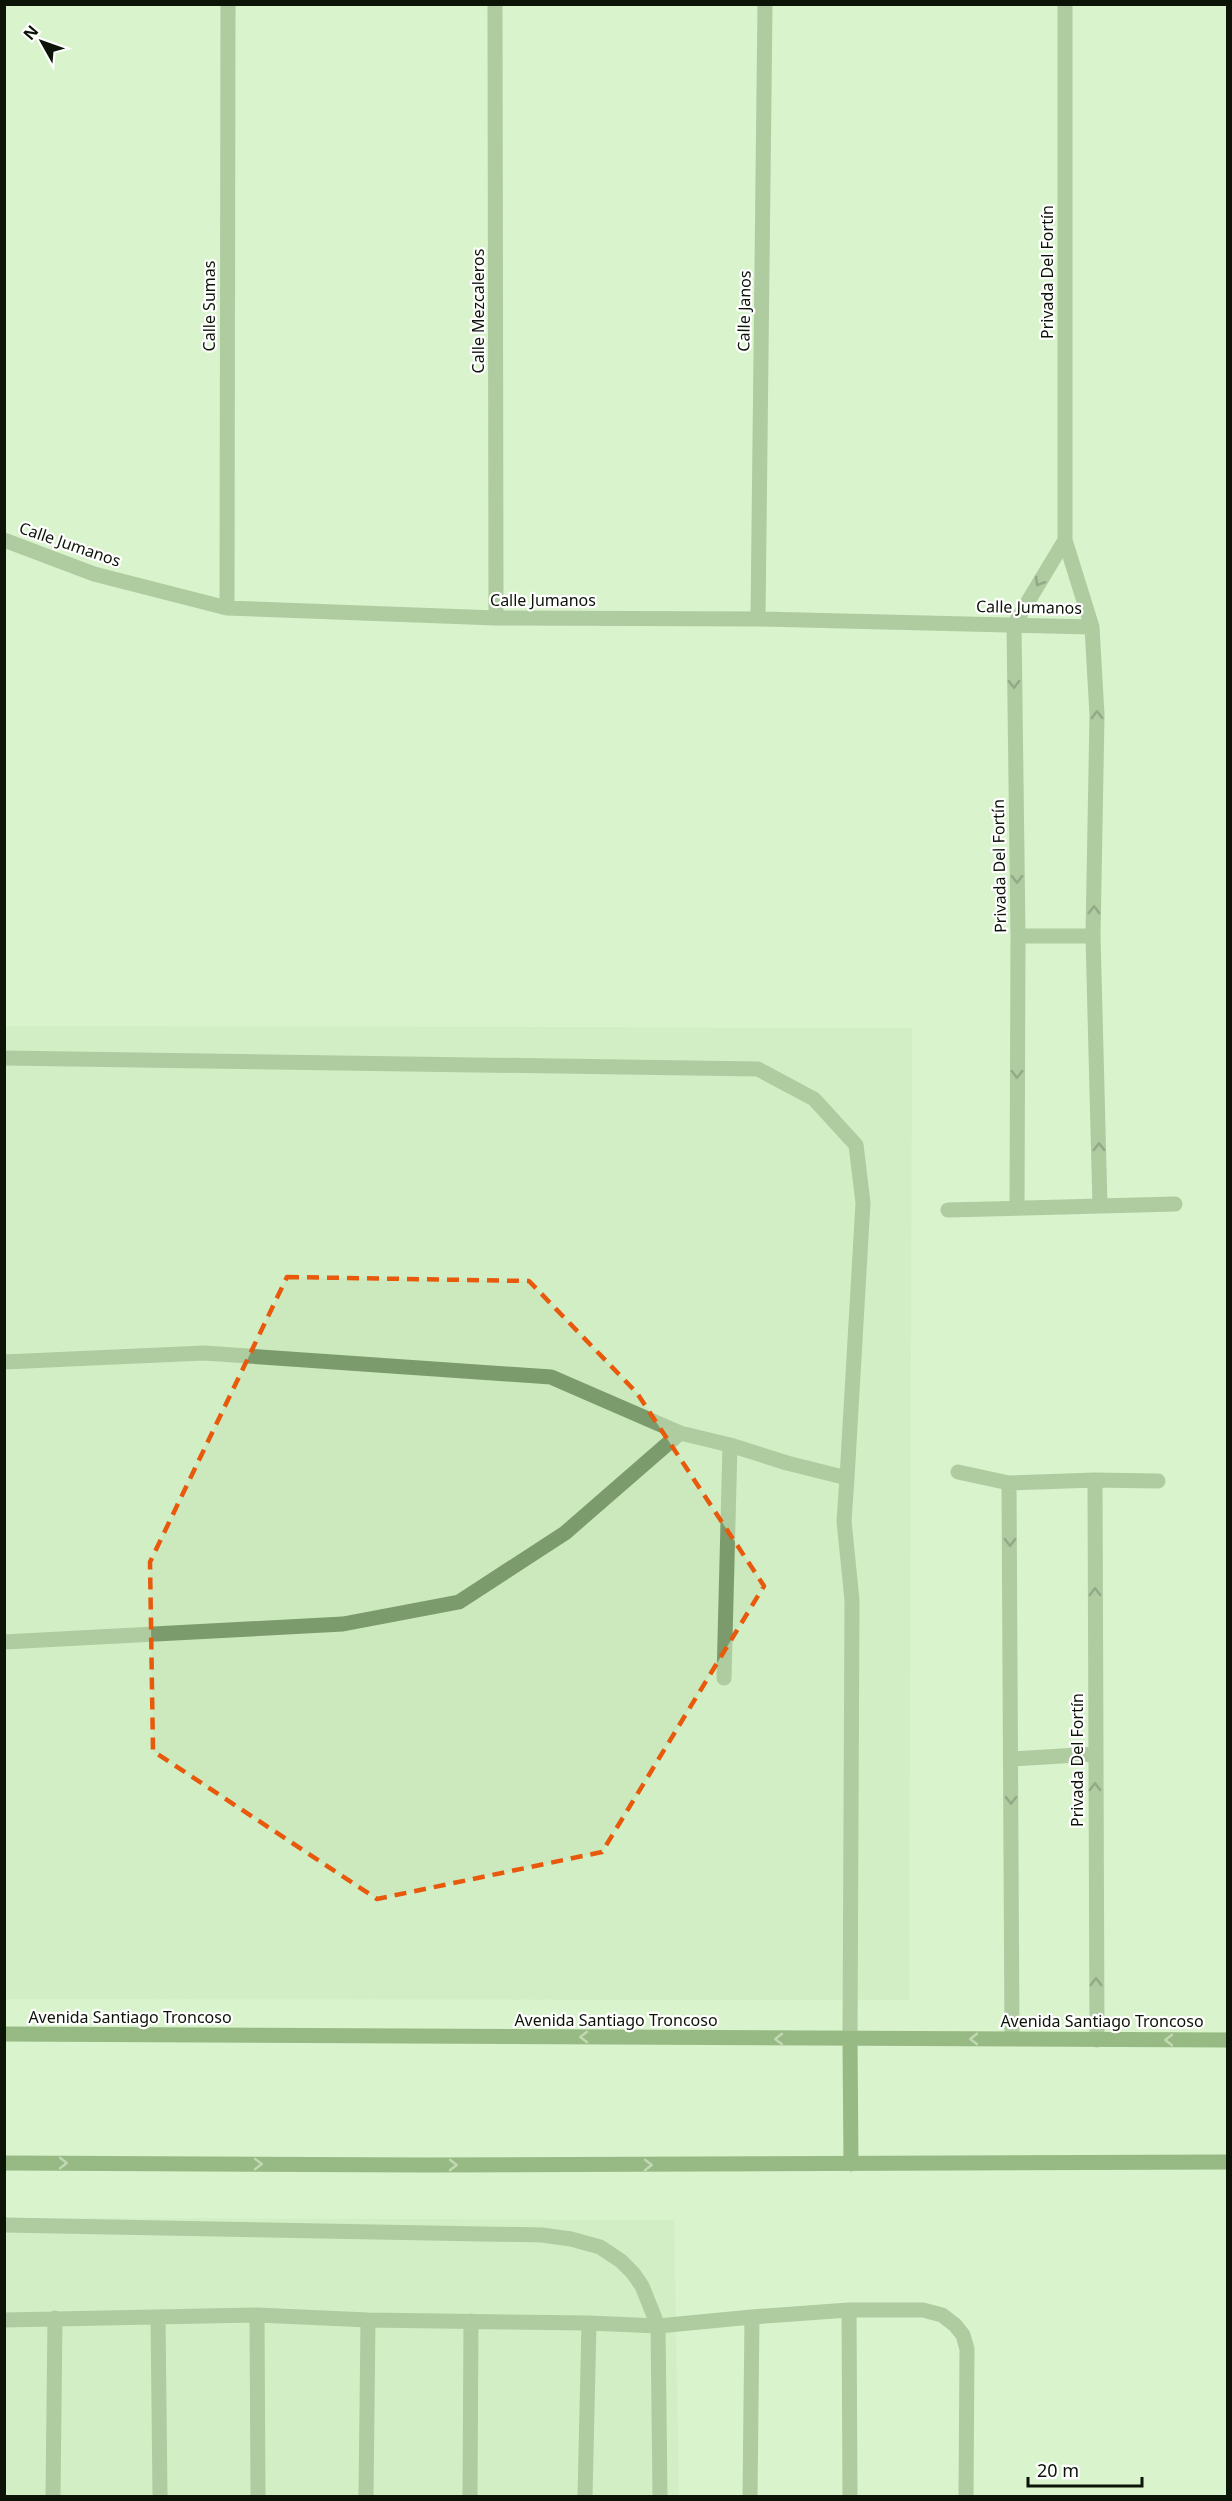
<svg xmlns="http://www.w3.org/2000/svg" width="1232" height="2501" viewBox="0 0 1232 2501" font-family="'Noto Sans',sans-serif">
<style>
.built{fill:#cbe9bc}
.lines{fill:none;stroke-linecap:round;stroke-linejoin:round}
.service{stroke:#7c9b6c;stroke-width:15}
.minor{stroke:#7c9b6c;stroke-width:15}
.secondary{stroke:#47742b;stroke-width:15}
.oneway{stroke:#3e5134}
.oneway2{stroke:#a3ba95}
.marked{fill:none;stroke:#e8590c;stroke-width:4.5;stroke-dasharray:12 8;stroke-linejoin:round}
.labels{text-anchor:middle;dominant-baseline:central;stroke-width:4.5;stroke-linejoin:round;paint-order:stroke}
.street-label{font-size:16px;fill:#0c1407;stroke:#fff}
</style>
<rect width="100%" height="100%" fill="#d9f3cc"/>
<!-- built -->
<path class="built" d="M5 1026 912 1028 909 2000 5 1999Z
M5 2218 674 2220 679 2496H5Z"/>
<g class="lines">
<!-- service -->
<path class="service" d="M4 1058 758 1069 814 1099 856 1145 863 1203 847 1478
M4 1362 204 1353 551 1377 680 1433 730 1445 787 1463 847 1478 844 1521 852 1600 850 2039
M4 1642 343 1624 459 1602 565 1533 680 1433
M724 1678 730 1445
M4 2225 542 2235 571 2239 600 2247 621 2261 633 2273 642 2286 658 2326 660 2496
M849 2310 850 2496
M257 2315 258 2496
M158 2317 160 2496
M4 2320 257 2315 368 2320 589 2323 658 2326 752 2317 849 2310H923L942 2315 955 2325 963 2335 967 2349 966 2496
M53 2496 55 2318
M366 2496 368 2320
M470 2496 471 2321
M585 2496 589 2323
M750 2496 752 2317"/>
<!-- minor -->
<path class="minor" d="M495 4 496 618
M1065 4V540L1092 627 1097 715 1093 936 1100 1206
M4 540 94 574 227 608 496 618 758 619 1092 627
M227 608 228 4
M758 619 765 4
M1018 936H1093
M1017 1206 1018 936 1014 625 1065 540
M948 1210 1175 1204
M958 1472 1009 1483 1095 1480 1158 1481
M1095 1480 1097 2040
M1009 1483 1012 2038
M1011 1759 1095 1754"/>
<!-- secondary -->
<path class="secondary" d="M4 2034 1228 2040
M850 2039 851 2164
M4 2163 427 2165 1228 2162"/>
</g>
<!-- one-way arrows -->
<defs><path id="oneway-chevron" d="M-2-3.5L2.5 0L-2 3.5" fill="none" stroke-width="1.6" stroke-linecap="round" stroke-linejoin="round" transform="scale(1.5)"/></defs>
<g class="oneway">
<use href="#oneway-chevron" transform="translate(1039 582) rotate(121)"/>
<use href="#oneway-chevron" transform="translate(1014 684) rotate(89)"/>
<use href="#oneway-chevron" transform="translate(1097 715) rotate(-91)"/>
<use href="#oneway-chevron" transform="translate(1017 879) rotate(89)"/>
<use href="#oneway-chevron" transform="translate(1094 910) rotate(-89)"/>
<use href="#oneway-chevron" transform="translate(1017 1074) rotate(90)"/>
<use href="#oneway-chevron" transform="translate(1099 1147) rotate(-91)"/>
<use href="#oneway-chevron" transform="translate(1010 1542) rotate(90)"/>
<use href="#oneway-chevron" transform="translate(1095 1592) rotate(-90)"/>
<use href="#oneway-chevron" transform="translate(1095 1787) rotate(-90)"/>
<use href="#oneway-chevron" transform="translate(1011 1800) rotate(90)"/>
<use href="#oneway-chevron" transform="translate(1096 1982) rotate(-90)"/>
</g>
<g class="oneway2">
<use href="#oneway-chevron" transform="translate(584 2037) rotate(-180)"/>
<use href="#oneway-chevron" transform="translate(779 2039) rotate(-180)"/>
<use href="#oneway-chevron" transform="translate(974 2039) rotate(180)"/>
<use href="#oneway-chevron" transform="translate(1169 2040) rotate(-180)"/>
<use href="#oneway-chevron" transform="translate(63 2163)"/>
<use href="#oneway-chevron" transform="translate(258 2164)"/>
<use href="#oneway-chevron" transform="translate(453 2165)"/>
<use href="#oneway-chevron" transform="translate(648 2165)"/>
</g>
<!-- marked area -->
<path d="M0 0H1232V2501H0ZM287 1277 529 1281 637 1393 764 1586 602 1852 377 1899 153 1751 150 1562Z" fill="#d9f3cc" fill-opacity=".55" fill-rule="evenodd"/>
<path class="marked" d="M287 1277 529 1281 637 1393 764 1586 602 1852 377 1899 153 1751 150 1562Z"/>
<g class="labels">
<!-- street labels -->
<g class="street-label">
<text transform="translate(1047 272) rotate(-90)">Privada Del Fortín</text>
<text transform="translate(209 306) rotate(-90)">Calle Sumas</text>
<text transform="translate(478 311) rotate(-90)">Calle Mezcaleros</text>
<text transform="translate(744 311) rotate(-89)">Calle Janos</text>
<text transform="translate(70 544) rotate(19)">Calle Jumanos</text>
<text x="543" y="600">Calle Jumanos</text>
<text transform="translate(1029 607) rotate(1)">Calle Jumanos</text>
<text transform="translate(999 866) rotate(-91)">Privada Del Fortín</text>
<text transform="translate(1077 1760) rotate(-90)">Privada Del Fortín</text>
<text x="130" y="2017">Avenida Santiago Troncoso</text>
<text x="616" y="2020">Avenida Santiago Troncoso</text>
<text x="1102" y="2021">Avenida Santiago Troncoso</text>
</g>
</g>
<!-- border -->
<rect width="1232" height="2501" fill="none" stroke="#0c1407" stroke-width="12"/>
<!-- north arrow -->
<g transform="translate(42 42) rotate(310)" stroke="#ffffff" stroke-width="4.5" paint-order="stroke">
<path d="M0-4.5L10 22L0 15L-10 22Z" fill="#0c1407"/>
<text y="-9" font-size="16" font-weight="bold" text-anchor="middle" fill="#0c1407">N</text>
</g>
<!-- scale -->
<path d="M1028 2477v9h114v-9" fill="none" stroke="#0c1407" stroke-width="3"/>
<text x="1037" y="2477" font-size="18" fill="#0c1407" stroke="#ffffff" stroke-width="4.5" paint-order="stroke">20 m</text>
</svg>
